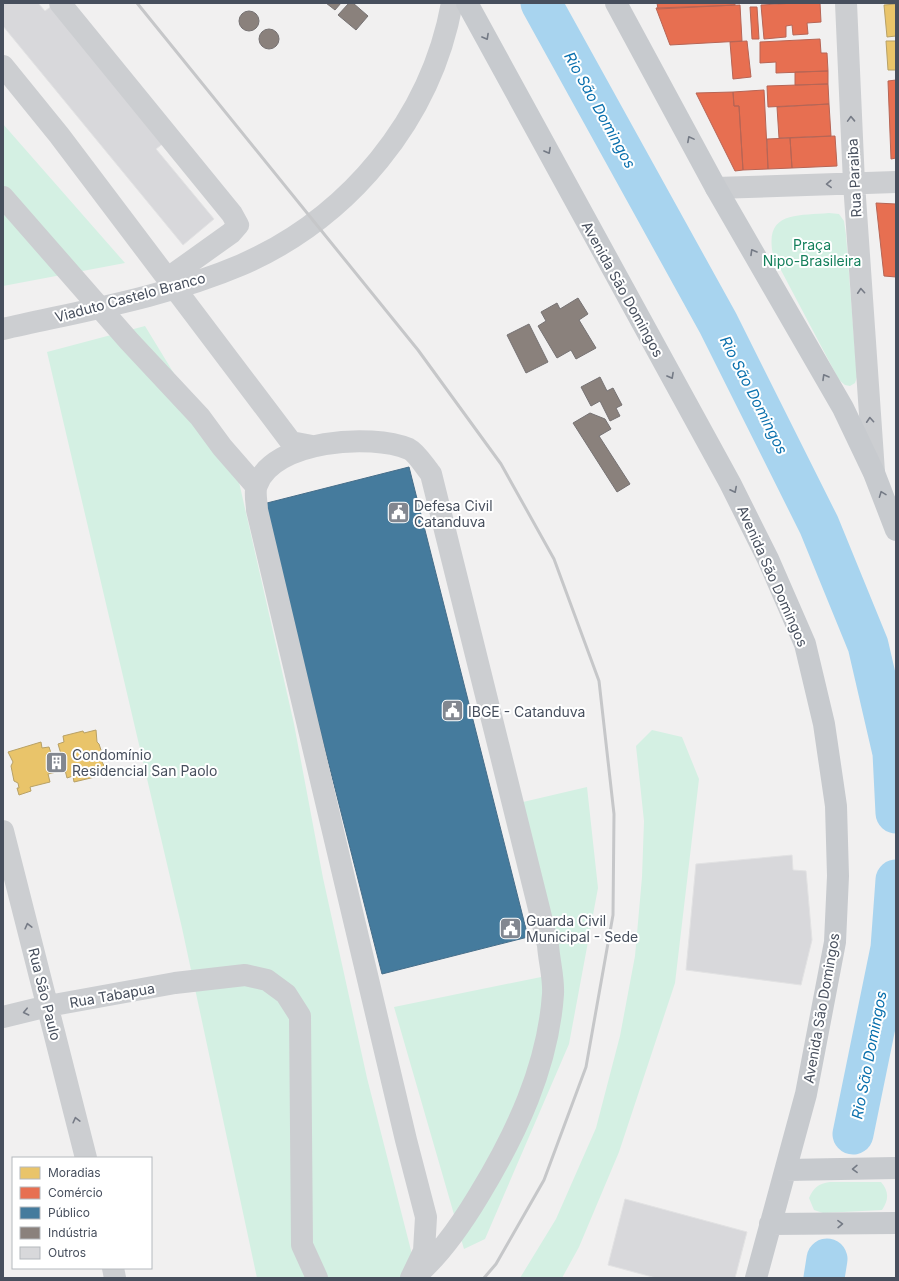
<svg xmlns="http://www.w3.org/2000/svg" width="899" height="1281" viewBox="0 0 899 1281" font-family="Inter,sans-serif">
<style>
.green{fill:#d4f0e3}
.homes{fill:#e9c46a;stroke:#b8a166}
.shops{fill:#e76f51;stroke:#b76555}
.public{fill:#457b9d;stroke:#466e8a}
.industry{fill:#8a817c;stroke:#767273}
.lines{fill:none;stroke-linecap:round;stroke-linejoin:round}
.river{stroke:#a8d4ef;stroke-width:41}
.building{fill:#d8d8db;stroke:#e2e2e3}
.minor{stroke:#ccced1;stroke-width:22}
.major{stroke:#c7cace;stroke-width:22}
.rail{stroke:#c6c7c9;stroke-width:3}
.oneway{stroke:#747a85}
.oneway2{stroke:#767b86}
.labels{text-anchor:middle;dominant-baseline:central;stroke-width:4;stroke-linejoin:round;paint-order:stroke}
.street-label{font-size:14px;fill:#474f5d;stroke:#fff}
.park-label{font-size:14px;fill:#15805c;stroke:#fff}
.poi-label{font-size:14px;fill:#474f5d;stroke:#fff;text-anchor:start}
.water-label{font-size:15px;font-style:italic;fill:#0a70ad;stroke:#fff}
</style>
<rect width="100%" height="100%" fill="#f1f0f0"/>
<!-- green -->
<path class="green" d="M3 124 125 263 3 286Z
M829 213 839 214 844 221 846 235 857 377 855 383 850 386 845 385 839 380 773 255C764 211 797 216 829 213Z
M145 326 181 385 234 460 294 724 323 878 367 1078 418 1278H257L182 928 47 352Z
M652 730 682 737 699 779 675 983 619 1152 579 1247 562 1278H520L556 1219 596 1128 620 1036 635 956 642 877 644 821 636 746Z
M587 787 598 888 569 1044 485 1239 464 1249 394 1007 556 974 523 802Z
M830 1182H881C889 1191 889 1200 882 1210L823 1213 814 1210 809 1198C814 1187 818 1184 830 1182Z"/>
<!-- homes -->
<path class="homes" d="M896 4V36L887 37 884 5Z
M886 41H896V70H888Z
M96 730 97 742 99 744 104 759 102 762 107 771 94 775 95 777 74 782 73 776 67 778 65 770 48 774 50 782 30 787 31 791 19 795 17 788H19L18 783 14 781 11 766 13 762 8 752 41 742 42 748 49 747 52 756 61 754 58 744 64 742 63 736 83 731 84 733Z"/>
<!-- shops -->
<path class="shops" d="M657 3H735V5L658 9Z
M795 3H820L821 22 807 23 808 34 793 35 792 25 786 26V37L764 39 761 5Z
M740 5 742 41 670 45 656 8Z
M750 7H757L759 39H752Z
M820 39 821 53H827L828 71 776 73V62L760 63V42Z
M747 41 751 77 733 79 730 42Z
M828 71V84L795 85V72Z
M896 80V158L891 159 888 81Z
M828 84 829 104 768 107 767 86Z
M764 90 768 169 743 170 739 106H734L733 92Z
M733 92 734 106H739L743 170 735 171 696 93Z
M829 104 831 136 779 138 777 107Z
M835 136 837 166 792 168 790 138Z
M790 138 792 168 768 169 767 139Z
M876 203 896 204V277L884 276Z"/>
<!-- public -->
<path class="public" d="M409 467 528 937 382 974 263 504Z"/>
<!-- industry -->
<path class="industry" d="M326 3H341L335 10Z
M349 3H353L368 16 356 30 338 15Z
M239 21a10 10 0 1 1 20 0a10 10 0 1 1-20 0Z
M259 39a10 10 0 1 1 20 0a10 10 0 1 1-20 0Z
M578 298 588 314 579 320 596 348 576 359 571 350 557 358 538 326 546 321 541 312 557 303 560 309Z
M529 324 548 362 526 373 507 335Z
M600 377 607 391 613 388 622 405 616 408 620 416 610 421 600 401 591 406 581 387Z
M590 413 605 419 611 429 599 436 630 484 617 492 573 423Z"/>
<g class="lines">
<!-- river -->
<path class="river" d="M541 3 718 323 819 525 868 645 893 753 896 813
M853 1134 891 948 896 880
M824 1278 827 1259"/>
</g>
<!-- building -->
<path class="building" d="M3 3H38L45 11 53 5 165 142 156 149 214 219 183 245 3 26Z
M792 855 793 870 806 871 812 940 801 985 686 970 696 864Z
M625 1199 747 1232 735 1278H656L608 1265Z"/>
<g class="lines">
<!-- minor -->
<path class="minor" d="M60 3 232 214 238 225 231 233 168 278
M846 3 854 183 874 472
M3 66 59 135 291 442 312 446
M716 188 896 182
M3 197 129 341 200 417 222 447 256 486
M3 329C82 311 166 297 241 265 349 218 431 119 452 3
M3 831 86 1158
M3 1017 48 1006 175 983 245 975 267 980 286 994 300 1016 302 1245 317 1278
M113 1268 115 1278
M411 1278 424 1251 426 1217 406 1140 257 510C257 503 254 492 257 485 273 440 371 433 409 449 417 453 425 467 431 474L548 945C549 961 554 978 553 994 548 1067 516 1134 479 1195 461 1225 440 1256 413 1278"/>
<!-- major -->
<path class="major" d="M467 3 730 483 768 559 805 644 824 724 836 806 838 876 835 942 806 1094 756 1278
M616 3 716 188 843 408 874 473 896 530
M786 1170 896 1168
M770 1224 896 1223"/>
<!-- rail -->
<path class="rail" d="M137 3 418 350 501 464 554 559 599 681 614 814 613 915 586 1067 544 1180 496 1264 484 1278"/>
</g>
<!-- one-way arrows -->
<defs><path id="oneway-chevron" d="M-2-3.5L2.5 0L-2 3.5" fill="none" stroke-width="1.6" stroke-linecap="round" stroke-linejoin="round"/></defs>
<g class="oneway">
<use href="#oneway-chevron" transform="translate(486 37) rotate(61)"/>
<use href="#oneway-chevron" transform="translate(690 139) rotate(-118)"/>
<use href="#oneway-chevron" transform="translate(548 151) rotate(61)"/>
<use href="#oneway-chevron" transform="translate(753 252) rotate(-120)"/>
<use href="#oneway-chevron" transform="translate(671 376) rotate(61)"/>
<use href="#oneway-chevron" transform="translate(825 377) rotate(-120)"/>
<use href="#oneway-chevron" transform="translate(734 490) rotate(63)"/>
<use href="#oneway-chevron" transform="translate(882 494) rotate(-111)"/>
<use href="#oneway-chevron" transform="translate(855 1169) rotate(179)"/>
<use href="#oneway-chevron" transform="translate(840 1224) rotate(-1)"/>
</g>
<g class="oneway2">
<use href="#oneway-chevron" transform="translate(851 119) rotate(-92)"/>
<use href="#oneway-chevron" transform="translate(829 184) rotate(178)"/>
<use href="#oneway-chevron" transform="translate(861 291) rotate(-94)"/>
<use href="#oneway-chevron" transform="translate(870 420) rotate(-94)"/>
<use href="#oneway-chevron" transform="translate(28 926) rotate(-104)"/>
<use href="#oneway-chevron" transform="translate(26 1012) rotate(167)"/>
<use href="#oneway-chevron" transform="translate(76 1120) rotate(-104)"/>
</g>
<!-- icons -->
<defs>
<symbol id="civic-square" viewBox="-11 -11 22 22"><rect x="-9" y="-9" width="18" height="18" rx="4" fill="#828790" stroke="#fff"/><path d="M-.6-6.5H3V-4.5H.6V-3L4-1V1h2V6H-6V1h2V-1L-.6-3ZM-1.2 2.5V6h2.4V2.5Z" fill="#fff"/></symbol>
<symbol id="building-square" viewBox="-11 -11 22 22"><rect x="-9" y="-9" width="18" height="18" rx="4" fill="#828790" stroke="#fff"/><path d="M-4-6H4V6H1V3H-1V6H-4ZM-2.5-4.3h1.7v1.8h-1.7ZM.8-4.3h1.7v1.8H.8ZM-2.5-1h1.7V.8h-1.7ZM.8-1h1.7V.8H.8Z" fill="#fff"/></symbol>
</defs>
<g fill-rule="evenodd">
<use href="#civic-square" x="386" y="500" width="25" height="25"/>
<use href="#civic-square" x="440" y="698" width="25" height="25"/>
<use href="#building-square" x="44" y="750" width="25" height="25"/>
<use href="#civic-square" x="498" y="916" width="25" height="25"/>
</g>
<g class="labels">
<!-- street labels -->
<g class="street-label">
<text transform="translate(854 178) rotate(-93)">Rua Paraiba</text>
<text transform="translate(623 289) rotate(61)">Avenida São Domingos</text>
<text transform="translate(130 297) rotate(-15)">Viaduto Castelo Branco</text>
<text transform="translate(773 576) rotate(66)">Avenida São Domingos</text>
<text transform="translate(45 994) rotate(76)">Rua São Paulo</text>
<text transform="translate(112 995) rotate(-10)">Rua Tabapua</text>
<text transform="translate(821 1008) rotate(-80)">Avenida São Domingos</text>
</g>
<!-- park labels -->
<g class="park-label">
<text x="812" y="244">Praça<tspan x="812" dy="16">Nipo-Brasileira</tspan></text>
</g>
<!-- poi labels -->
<g class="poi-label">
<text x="414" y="505">Defesa Civil<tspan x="414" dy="16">Catanduva</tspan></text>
<text x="468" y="711">IBGE - Catanduva</text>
<text x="72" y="754">Condomínio<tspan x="72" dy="16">Residencial San Paolo</tspan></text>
<text x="526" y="920">Guarda Civil<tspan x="526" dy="16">Municipal - Sede</tspan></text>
</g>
<!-- water labels -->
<g class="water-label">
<text transform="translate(600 110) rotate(61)">Rio São Domingos</text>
<text transform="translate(754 395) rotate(63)">Rio São Domingos</text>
<text transform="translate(869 1055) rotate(-79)">Rio São Domingos</text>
</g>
</g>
<!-- border -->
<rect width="899" height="1281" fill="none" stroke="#474f5d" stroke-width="8"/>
<!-- legend -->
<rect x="12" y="1157" width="140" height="112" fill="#ffffff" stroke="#b5b9be"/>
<rect x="20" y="1167" width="20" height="12" fill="#e9c46a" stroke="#b5b9be"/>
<text x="48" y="1177" font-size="12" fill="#474f5d">Moradias</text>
<rect x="20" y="1187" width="20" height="12" fill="#e76f51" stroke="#b5b9be"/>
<text x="48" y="1197" font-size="12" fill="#474f5d">Comércio</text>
<rect x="20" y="1207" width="20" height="12" fill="#457b9d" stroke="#b5b9be"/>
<text x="48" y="1217" font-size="12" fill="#474f5d">Público</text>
<rect x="20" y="1227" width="20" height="12" fill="#8a817c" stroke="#b5b9be"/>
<text x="48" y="1237" font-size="12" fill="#474f5d">Indústria</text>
<rect x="20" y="1247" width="20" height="12" fill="#d8d8db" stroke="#b5b9be"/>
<text x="48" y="1257" font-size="12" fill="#474f5d">Outros</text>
</svg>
